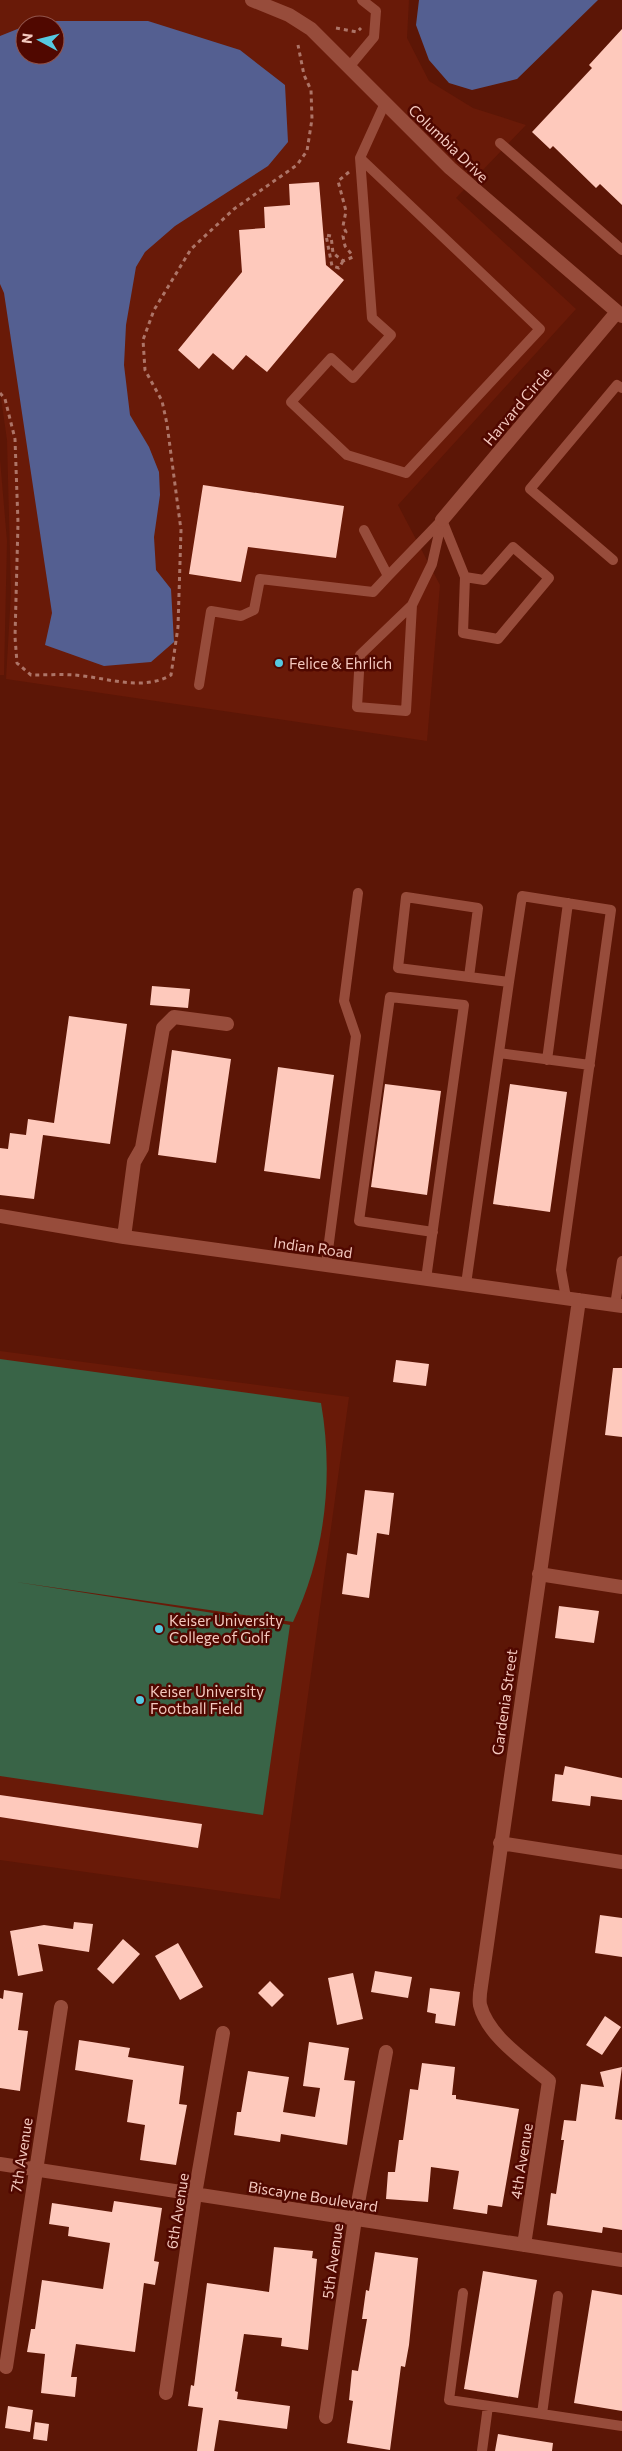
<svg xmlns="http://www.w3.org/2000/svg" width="622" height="2451" viewBox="0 0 622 2451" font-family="Commissioner,sans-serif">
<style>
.built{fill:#691a08;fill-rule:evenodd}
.green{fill:#396447}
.water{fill:#545f91}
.building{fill:#fec9bc}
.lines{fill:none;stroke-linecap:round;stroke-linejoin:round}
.path{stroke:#ad7568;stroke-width:3;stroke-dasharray:4 4;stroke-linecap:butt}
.service{stroke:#974c3b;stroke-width:10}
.minor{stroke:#974c3b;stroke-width:14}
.poi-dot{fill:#56c9e1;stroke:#500800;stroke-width:2}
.labels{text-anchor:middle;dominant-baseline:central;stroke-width:5;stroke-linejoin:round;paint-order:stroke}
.street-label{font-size:15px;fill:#f4c8be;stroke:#500800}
.poi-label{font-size:15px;fill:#f4c8be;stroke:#500800;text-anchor:start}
</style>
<rect width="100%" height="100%" fill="#5c1606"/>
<!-- built -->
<path class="built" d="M0 0H409L407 38 429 81 473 108 526 125 456 198 576 309 398 505 440 585 427 741 6 679 11 593 7 440 0 391ZM25 25H55V55H25Z
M0 459 7 541 4 675H0Z
M0 1351 349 1397 280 1899 0 1860Z"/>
<!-- green -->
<path class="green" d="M0 1359 321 1403C334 1477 325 1555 293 1622L16 1582 290 1625 263 1815 0 1776Z"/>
<!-- water -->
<path class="water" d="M419 0H598L517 79 472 90 449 83 429 60 416 25Z
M40 21H148L240 50 285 85 288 142 268 166 175 226 145 252 136 267 126 325 124 365 130 415 149 447 159 472 160 495 154 537 156 570 171 589 174 642 151 662 104 666 45 645 52 613 4 293 0 284V36L25 26V55H55V25H29Z"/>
<!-- building -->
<path class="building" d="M622 29V205L600 184 596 188 553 146 550 149 532 132 592 68 589 65Z
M319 182 326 265 344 280 267 372 246 355 233 370 213 353 199 369 178 350 242 272 239 230 265 228 264 207 290 205 289 184Z
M203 485 344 506 336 558 248 547 241 582 189 574Z
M152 986 190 989 188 1008 150 1005Z
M69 1016 127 1024 110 1144 43 1135 34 1199 0 1195V1148L8 1149 10 1133 26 1135 28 1119 54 1123Z
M172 1050 231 1059 216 1163 158 1155Z
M278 1067 334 1075 320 1179 264 1171Z
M385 1084 441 1091 427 1195 371 1187Z
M510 1084 567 1092 550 1212 493 1204Z
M396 1360 429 1364 426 1386 393 1382Z
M613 1368H622V1437L605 1435Z
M365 1490 394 1493 389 1535 377 1533 369 1598 342 1594 347 1553 357 1555Z
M559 1606 599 1611 594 1643 555 1638Z
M565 1766 622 1778V1800L591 1796 590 1806 552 1801 555 1774 563 1775Z
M0 1795 202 1824 198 1848 0 1817Z
M600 1915 622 1918V1957L595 1953Z
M74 1922 93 1924 89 1952 38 1944 43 1971 18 1976 10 1931 44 1925 73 1929Z
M123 1939 140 1954 113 1984 97 1969Z
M178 1943 203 1987 180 2000 155 1956Z
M375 1971 412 1977 408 1998 371 1992Z
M353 1973 363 2019 337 2025 328 1978Z
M270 1981 284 1995 272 2007 258 1993Z
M430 1988 460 1992 455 2026 435 2023 436 2014 427 2012Z
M4 1990 23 1993 18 2030 28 2031 20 2091 0 2088V1998L3 1999Z
M605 2016 621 2027 602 2055 586 2045Z
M79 2040 130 2048 128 2057 184 2066 179 2104 187 2105 176 2165 140 2160 145 2125 127 2122 133 2080 75 2070Z
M309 2042 349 2048 344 2080 355 2081 347 2145 281 2134 280 2142 234 2135 237 2112H241L248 2071 289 2077 283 2112 315 2117 320 2088 303 2086Z
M422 2063 455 2067 452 2095H456V2099L519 2109 502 2207 488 2205 487 2214 453 2209 459 2171 431 2167 428 2202 386 2199 388 2172H395L399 2140H403L410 2089 418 2090Z
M622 2067 615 2119 622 2120V2230L603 2227 602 2233 547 2225 551 2193 556 2194 564 2140H561L564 2120 576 2121 581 2084 604 2087 600 2072Z
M114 2201 162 2208 154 2261 159 2262 155 2285 144 2283 135 2352 76 2344 71 2377H77L75 2397 41 2393 45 2354 27 2352 31 2329H35L42 2280 103 2289 110 2243 68 2236 69 2227 49 2224 52 2203 112 2212Z
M274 2247 313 2251 312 2258 317 2259 308 2350 281 2346 282 2338 244 2334 235 2391 238 2392 237 2399 290 2406 287 2429 219 2420 214 2451H197L203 2408 188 2406 191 2385 194 2386 207 2283 269 2292Z
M375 2252 418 2258 409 2345 405 2367 401 2366 390 2450 347 2443 353 2401 349 2400 352 2370 358 2371 367 2319H362L366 2290 369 2291Z
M483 2271 537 2280 518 2398 464 2389Z
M592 2290 622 2295V2411L574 2403Z
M8 2406 33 2410 30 2432 5 2428Z
M35 2422 49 2424 47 2441 33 2439Z
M498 2434 553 2443 552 2451H495Z"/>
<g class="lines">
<!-- path -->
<path class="path" d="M336 28 357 32 361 28
M349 172 338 181 346 211 343 226 346 232 343 236 345 246 353 256
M343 261 339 268 332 266 326 235 331 236 333 253 343 261 353 257
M0 393 5 399 15 439 18 523 15 637 17 663 31 675C45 675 60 674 74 675 105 677 142 692 171 675L178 627 181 530 167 424 162 401 145 370 143 340 154 310 191 249 234 209 297 165 307 151 312 119 311 90 304 75 298 45"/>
<!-- service -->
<path class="service" d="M349 67 374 37 376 11 362 0
M500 143 622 250
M360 158 540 329 406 473 347 455 291 402 331 358 353 378 391 335 372 318 360 158 385 103
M442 520 465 577 463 633 498 639 549 578 513 547 484 580 465 577
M364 530 388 576 441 521
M613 560 530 489 617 385 622 388
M412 605 406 711 357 707 360 655 412 605 432 564 442 520
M199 685 211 611 241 616 254 610 260 579 373 592 388 576
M509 982 522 896 611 910 561 1270 566 1298
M499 1053 590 1065
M547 1060 568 903
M326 1265 356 1036 344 1001 358 893
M426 1279 464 1005 390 997 359 1221 433 1232
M466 1284 509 982 398 968 406 897 478 908 469 977
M615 1305 622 1261
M463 2293 449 2400 622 2426
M542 2414 558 2296
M482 2451 488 2406"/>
<!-- minor -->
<path class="minor" d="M252 0 289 15 311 29 450 168 622 316
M442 520 617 312
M0 1216 124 1237 622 1306
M124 1237 134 1162 142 1148 163 1028 174 1017 227 1024
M539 1574 622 1587
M500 1843 622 1862
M0 2164 622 2260
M524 2245 549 2081C526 2061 488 2037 480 2005 479 1999 480 1992 481 1986L579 1300
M6 2367 61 2007
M166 2393 195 2194 223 2033
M326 2417 355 2219 386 2052"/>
</g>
<!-- markers -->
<g class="poi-dot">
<circle cx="279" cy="663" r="5"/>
<circle cx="159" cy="1629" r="5"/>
<circle cx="140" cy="1700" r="5"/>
</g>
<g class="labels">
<!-- street labels -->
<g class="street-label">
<text transform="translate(449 143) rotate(44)">Columbia Drive</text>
<text transform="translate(517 406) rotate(-50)">Harvard Circle</text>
<text transform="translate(313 1247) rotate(8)">Indian Road</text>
<text transform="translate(504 1702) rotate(-82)">Gardenia Street</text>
<text transform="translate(21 2155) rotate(-81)">7th Avenue</text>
<text transform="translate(521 2161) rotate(-81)">4th Avenue</text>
<text transform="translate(313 2196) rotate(9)">Biscayne Boulevard</text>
<text transform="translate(177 2211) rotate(-81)">6th Avenue</text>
<text transform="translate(332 2261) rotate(-82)">5th Avenue</text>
</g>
<!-- poi labels -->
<g class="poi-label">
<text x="289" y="663">Felice &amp; Ehrlich</text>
<text x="169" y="1620">Keiser University<tspan x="169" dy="17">College of Golf</tspan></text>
<text x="150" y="1691">Keiser University<tspan x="150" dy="17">Football Field</tspan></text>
</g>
</g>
<!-- north arrow -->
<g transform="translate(40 40) rotate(277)"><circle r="24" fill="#500800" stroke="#92554c"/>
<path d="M0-4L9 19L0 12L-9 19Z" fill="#56c9e1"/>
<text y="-8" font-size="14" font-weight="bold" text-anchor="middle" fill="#f4c8be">N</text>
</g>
</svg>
